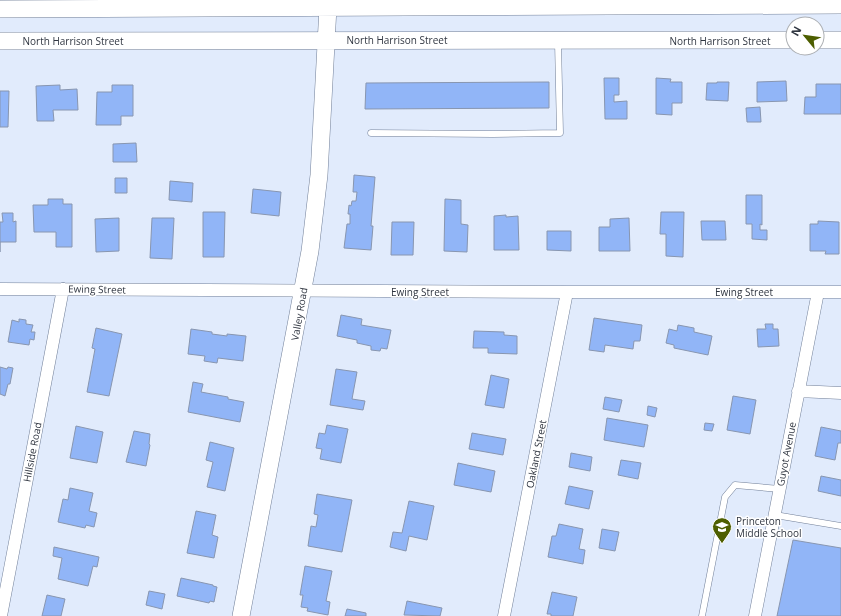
<svg xmlns="http://www.w3.org/2000/svg" width="841" height="616" viewBox="0 0 841 616" font-family="'Open Sans',sans-serif">
<style>
.building{fill:#91b5f7;stroke:#8896b0}
.lines{fill:none;stroke-linecap:round;stroke-linejoin:round}
.lane-casing{stroke:#717f98;stroke-width:7}
.street-casing{stroke:#717f98;stroke-width:13}
.secondary-casing{stroke:#717f98;stroke-width:18}
.lane{stroke:#fff;stroke-width:6}
.street{stroke:#fff;stroke-width:12}
.secondary{stroke:#fff;stroke-width:17}
.labels{text-anchor:middle;dominant-baseline:central;stroke-width:3;stroke-linejoin:round;paint-order:stroke}
.street-label{font-size:10px;fill:#303641;stroke:#fff}
.poi-label{font-size:10px;fill:#303641;stroke:#fff;text-anchor:start}
</style>
<rect width="100%" height="100%" fill="#e1ebfc"/>
<!-- building -->
<path class="building" d="M604 78H619V95H614V102L627 101V119H605Z
M656 78 671 79 670 82H682V103H672V115L656 114Z
M786 81 787 101 757 102V82Z
M549 82V108L365 109 366 83Z
M717 82H729L728 101 706 100 707 83H717Z
M816 84H841V114H804L805 97H816Z
M60 85V90L77 89 78 110H53L54 121H37L36 86Z
M112 85H133V116H121V125H96L97 92H112Z
M0 91H9L8 127H0Z
M760 107 761 122H747L746 108Z
M136 143 137 162H113V144Z
M354 175 375 177 371 226H373L371 250 344 248 347 224H350V214H348L349 205 351 206 352 201H356L357 192H353Z
M115 178H127V193H115Z
M170 181 193 183 192 202 169 200Z
M253 189 281 192 279 216 251 213Z
M746 195H762V225L760 224V230H767V240L752 239V224H746Z
M48 199H63V204H72V247H56V232H34L33 205H48Z
M445 199 461 200V224L468 225 467 252 444 251Z
M203 212H225L224 257H203Z
M661 212H684L683 257 666 256V234H660Z
M2 213H13V222L16 221V242H0V252V222H3Z
M506 215V217L518 216 519 250H494V216Z
M119 218V251L96 252 95 219Z
M152 218H174L172 259 150 258Z
M629 218 630 251H599V227H610V219Z
M701 221H725L726 240H702Z
M818 221 839 222V254H825L826 251H810V224H818Z
M392 222H414L413 255H391Z
M547 231H571V251L547 250Z
M341 315 362 319 361 325 391 330 387 349 381 348 380 351 371 350V346L357 343V340L337 336Z
M594 318 642 325 640 341H634L633 349 605 345 604 352 589 350Z
M19 319 26 320V324L33 325 31 332H35L34 340 30 339 29 345 8 342 12 320 19 322Z
M765 324H773V329H778L779 346 758 347 757 329H766Z
M678 325 694 328V332L712 336 708 355 674 348V345L666 343 669 329 677 331Z
M96 328 122 334 109 396 87 392 95 349 92 348Z
M191 329 212 332V334L227 336V334L246 336 243 361 218 358 217 363 204 361 205 356 188 354Z
M474 331 504 332V335L517 336V354L488 353V348H473Z
M0 367 7 369 8 367 13 368 10 384H8L5 396 0 394Z
M336 369 357 372 352 399 365 401 363 410 330 405Z
M491 375 509 379 504 408 485 405Z
M193 382 203 384 201 392 228 397V399L244 402 240 422 188 412Z
M733 396 756 400 750 434 727 430Z
M605 397 622 400 619 412 603 409Z
M648 406 657 408 655 417 647 415Z
M607 418 648 425 644 447 604 440Z
M705 423 714 424 712 431 704 430Z
M327 425 348 429 341 463 320 459 322 449 316 448 319 433 325 434Z
M76 426 103 432 97 463 70 458Z
M821 427 841 431V443H838L835 460 815 456Z
M134 431 150 434 149 444 150 445 146 466 126 462Z
M472 433 506 439 503 455 469 449Z
M210 442 234 448 225 491 207 487 213 462 206 460Z
M571 453 592 457 590 471 569 467Z
M621 460 641 463 638 479 618 475Z
M458 463 495 471 491 492 454 485Z
M821 476 841 480V496L818 491Z
M569 486 593 491 589 509 565 504Z
M70 488 93 493 89 511 97 513 94 527 86 525 85 528 58 522 63 499 68 500Z
M317 494 352 500 342 552 308 546 311 526 316 527 318 515 314 514Z
M409 501 434 506 427 540 409 536 406 551 390 547 393 532 402 533Z
M196 511 216 515 212 535 218 537 214 558 187 553Z
M559 524 583 529 579 549 585 550 583 564 548 557 552 536H556Z
M602 529 619 532 615 551 599 548Z
M793 540 841 548V616H777Z
M54 547 99 557 97 567 93 566 88 586 58 579 62 558 53 556Z
M305 566 332 571 326 601 330 602 328 615 307 611 308 608 301 607 303 595H300Z
M181 578 213 585V586L217 587 214 602 210 601 209 603 177 596Z
M149 591 165 594 162 609 146 605Z
M552 592 577 597 573 616H551V614H547Z
M47 595 65 599 61 616H42Z
M407 601 442 608 440 616 404 615Z
M347 609 366 613V616H345Z"/>
<g class="lines">
<defs>
<path id="lane" d="M371 133 493 134 560 133 558 42
M775 515 841 526
M702 616 725 497 735 485 780 489"/>
<path id="street" d="M0 289 567 292H841
M798 391 841 393
M1 616 63 289
M504 616 567 292
M755 616 818 292"/>
<path id="secondary" d="M0 9 841 5
M817 40H841
M0 41C264 39 529 42 793 40
M241 616 310 251 319 175 328 7"/>
</defs>
<!-- lane casing -->
<use href="#lane" class="lane-casing"/>
<!-- street casing -->
<use href="#street" class="street-casing"/>
<!-- secondary casing -->
<use href="#secondary" class="secondary-casing"/>
<!-- lane -->
<use href="#lane" class="lane"/>
<!-- street -->
<use href="#street" class="street"/>
<!-- secondary -->
<use href="#secondary" class="secondary"/>
</g>
<!-- icons -->
<defs>
<symbol id="school-pin" viewBox="-11 -11 22 30"><path d="M0 17L-7.5 6A9.5 9.5 0 1 1 7.5 6Z" fill="#4d5e00" stroke="#fff"/><path d="M0-5L7-2L0 1L-7-2ZM-4 1L0 2.5L4 1V4Q0 6-4 4Z" fill="#fff"/></symbol>
</defs>
<g fill-rule="evenodd">
<use href="#school-pin" x="711" y="516" width="22" height="30"/>
</g>
<g class="labels">
<!-- street labels -->
<g class="street-label">
<text x="397" y="40">North Harrison Street</text>
<text x="73" y="41">North Harrison Street</text>
<text x="720" y="41">North Harrison Street</text>
<text transform="translate(97 289) rotate(1)">Ewing Street</text>
<text x="420" y="292">Ewing Street</text>
<text x="744" y="292">Ewing Street</text>
<text transform="translate(299 314) rotate(-80)">Valley Road</text>
<text transform="translate(32 452) rotate(-79)">Hillside Road</text>
<text transform="translate(536 454) rotate(-79)">Oakland Street</text>
<text transform="translate(786 454) rotate(-79)">Guyot Avenue</text>
</g>
<!-- poi labels -->
<g class="poi-label">
<text x="736" y="521">Princeton<tspan x="736" dy="12">Middle School</tspan></text>
</g>
</g>
<!-- north arrow -->
<g transform="translate(805 36) rotate(299)"><circle r="19" fill="#ffffff" stroke="#acafb3"/>
<path d="M0-3L7 15L0 10L-7 15Z" fill="#4d5e00"/>
<text y="-6" font-size="11" font-weight="bold" text-anchor="middle" fill="#303641">N</text>
</g>
</svg>
